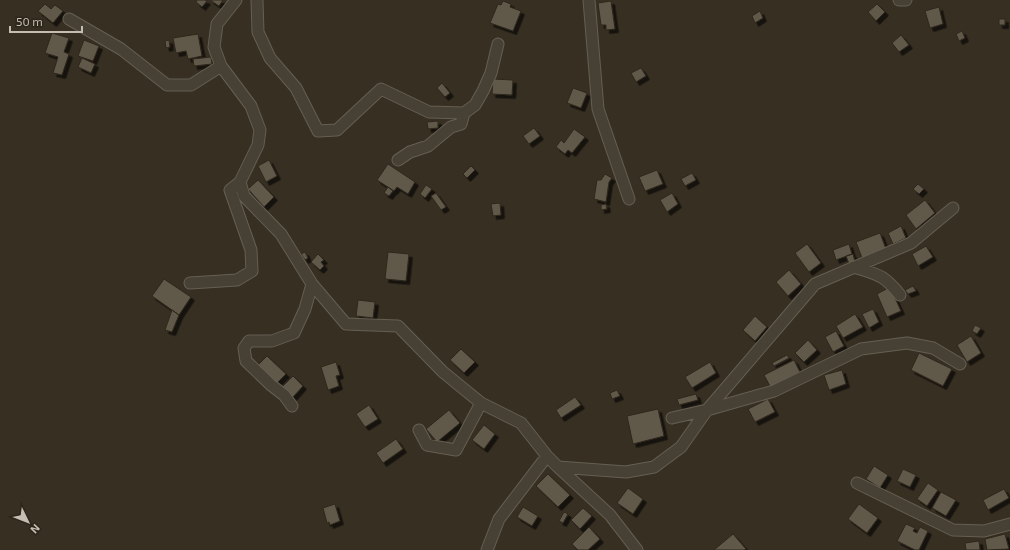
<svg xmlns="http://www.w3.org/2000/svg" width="1010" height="550" viewBox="0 0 1010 550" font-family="'Exo 2',sans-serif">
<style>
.building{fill:#615848;stroke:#2e281d;filter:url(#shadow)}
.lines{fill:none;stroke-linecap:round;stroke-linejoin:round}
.minor-casing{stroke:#655f53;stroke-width:13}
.minor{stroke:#474135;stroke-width:11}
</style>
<defs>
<filter id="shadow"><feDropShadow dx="3.5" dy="3.5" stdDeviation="0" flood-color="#0009"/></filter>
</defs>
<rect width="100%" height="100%" fill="#372f22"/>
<!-- building -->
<path class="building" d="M197 0H205L207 1 202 7 196 2Z
M210 0H223L219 6Z
M503 1 511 4 510 7 521 11 513 31 490 23 498 4 501 5Z
M611 1 615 29 606 30V25H601L598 3Z
M45 4 51 9 55 5 63 11 53 23 38 11Z
M877 4 885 12 876 21 868 12Z
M939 7 943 24 930 28 925 11Z
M760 11 763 18 755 23 752 16Z
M999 19H1005V25H999Z
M962 31 965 38 959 41 956 34Z
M52 33 69 38 64 52 69 54 62 75 53 73 58 57 45 53Z
M198 34 202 56 188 59 186 51 176 53 173 38Z
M901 35 909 45 899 52 892 43Z
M84 40 99 46 93 61 78 56Z
M169 40 170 47 166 48 165 41Z
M211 57 212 64 194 66 193 59Z
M82 58 95 64 91 73 78 67Z
M641 68 646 76 636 82 631 73Z
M493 79 513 80 512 95 492 94Z
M442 83 450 93 445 97 437 88Z
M573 88 587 93 581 108 567 103Z
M438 121V128L428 129 427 122Z
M534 128 540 136 529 144 523 136Z
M574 129 585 137 572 153 568 150 565 154 556 147 561 140 564 143Z
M269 160 277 176 266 182 258 166Z
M388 164 415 182 408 194 397 187 394 191 377 180Z
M471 166 475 170 467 178 463 174Z
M657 170 663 184 645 191 639 177Z
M692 173 696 180 685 186 681 179Z
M605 174 612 178 609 182 606 202 594 199 597 180H601Z
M258 180 274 197 264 207 248 189Z
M918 184 924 189 919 194 913 189Z
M426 185 432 189 425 198 420 194Z
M388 187 393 191 389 196 384 193Z
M436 193 446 207 441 210 431 196Z
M672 193 678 204 667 212 660 200Z
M925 200 935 213 916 229 906 215Z
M500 203 501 215 493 216 491 204Z
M606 204 607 209 601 210V205Z
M901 226 906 238 893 244 888 233Z
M880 233 886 249 862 258 856 242Z
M807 244 821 263 809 272 795 253Z
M849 244 852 254 836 260 833 250Z
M926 246 933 257 918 266 912 254Z
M305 252 308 258 305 260 301 254Z
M388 252 409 254 406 281 385 279Z
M318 254 324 260 321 262 324 266 320 270 311 262Z
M853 254 855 262 849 264 846 256Z
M789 270 801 284 788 296 776 282Z
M164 279 191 297 179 315 152 296Z
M913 286 916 291 908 294 905 290Z
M890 287 901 311 887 317 877 294Z
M358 300 375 302 373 318 356 316Z
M873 309 879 322 869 328 862 314Z
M172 310 179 315 172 332 165 330Z
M855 314 863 327 843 338 836 326Z
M755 316 767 327 755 341 743 330Z
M975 325 981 328 977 334 972 331Z
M836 331 844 346 833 352 825 337Z
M971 336 981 353 967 362 957 345Z
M808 340 817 350 804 362 795 353Z
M461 349 475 362 464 373 450 360Z
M919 353 952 369 943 386 911 370Z
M787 355 789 358 774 366 772 363Z
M267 356 286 374 275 385 256 367Z
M794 360 800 372 771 388 764 375Z
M336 362 340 375 336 376 339 386 328 390 321 367Z
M710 362 716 373 692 388 685 377Z
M842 370 846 384 829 390 824 375Z
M293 376 303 386 293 397 282 387Z
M617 390 620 396 612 399 610 393Z
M696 394 698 400 679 405 677 399Z
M575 397 581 405 561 418 556 410Z
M768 399 775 412 755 422 748 409Z
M369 405 378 419 365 427 356 414Z
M658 409 664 436 633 444 627 416Z
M449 410 460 423 437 442 426 429Z
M484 425 495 434 484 449 472 440Z
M396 439 403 449 383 463 376 453Z
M874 466 888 475 880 488 866 479Z
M903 469 916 475 910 487 897 481Z
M548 474 570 495 558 507 536 486Z
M928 483 938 490 927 506 917 499Z
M628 488 643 499 633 514 617 503Z
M1004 489 1009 498 988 510 983 500Z
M941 492 956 500 946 516 932 508Z
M335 504 340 521 330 525 329 522 327 523 323 508Z
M859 504 878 518 867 533 848 519Z
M523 507 538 516 532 526 517 517Z
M583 508 592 516 580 529 571 520Z
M564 512 568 514 563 523 559 521Z
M906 524 915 528 913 531 917 533 920 527 928 531 919 550H915L897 541Z
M589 527 600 539 588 550H578L572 544Z
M733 534 746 549 744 550H714Z
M1005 534 1009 549 987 550 985 539Z
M979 541 980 550H966L965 543Z"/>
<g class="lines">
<defs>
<path id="minor" d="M236 0 217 24 214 47 221 66 251 106 260 130 258 145 240 182 244 196 281 234 312 284 346 324 398 326 443 372 481 403 521 423 547 456 558 467 610 515 637 550
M257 0 258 32 270 58 296 88 318 131 337 130 381 89 429 112 464 113 475 105 483 91 491 73 498 44
M589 0 598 109 629 199
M899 0H906
M69 19 121 49 167 85H191L221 66
M398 160 410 152 428 146 451 127 461 124 464 113
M854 267C879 275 884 275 900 295
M190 283 237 280 252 271 251 250 230 190 240 182
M292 406 284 395 271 385 246 361 244 348 249 341H272L294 333 305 309 312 284
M672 418 707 410 815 284 911 243 953 208
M419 430 427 445 456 450 481 403
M558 467 626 472 654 467 681 447 707 410 774 391 861 349 907 343 933 348 960 364
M857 483 953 530 984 531 1010 524
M487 550 499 519 547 456"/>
</defs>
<!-- minor casing -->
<use href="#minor" class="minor-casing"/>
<!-- minor -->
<use href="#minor" class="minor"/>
</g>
<!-- north arrow -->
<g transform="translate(28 522) rotate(133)" stroke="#2c261b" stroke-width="3" paint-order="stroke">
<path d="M0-3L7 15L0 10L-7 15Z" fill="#c4bdb0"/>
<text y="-6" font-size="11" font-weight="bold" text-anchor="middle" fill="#c4bdb0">N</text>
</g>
<!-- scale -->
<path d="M10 26v6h72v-6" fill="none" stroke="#c4bdb0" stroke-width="2"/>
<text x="16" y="26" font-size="12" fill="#c4bdb0" stroke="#2c261b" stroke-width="3" paint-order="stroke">50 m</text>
</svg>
